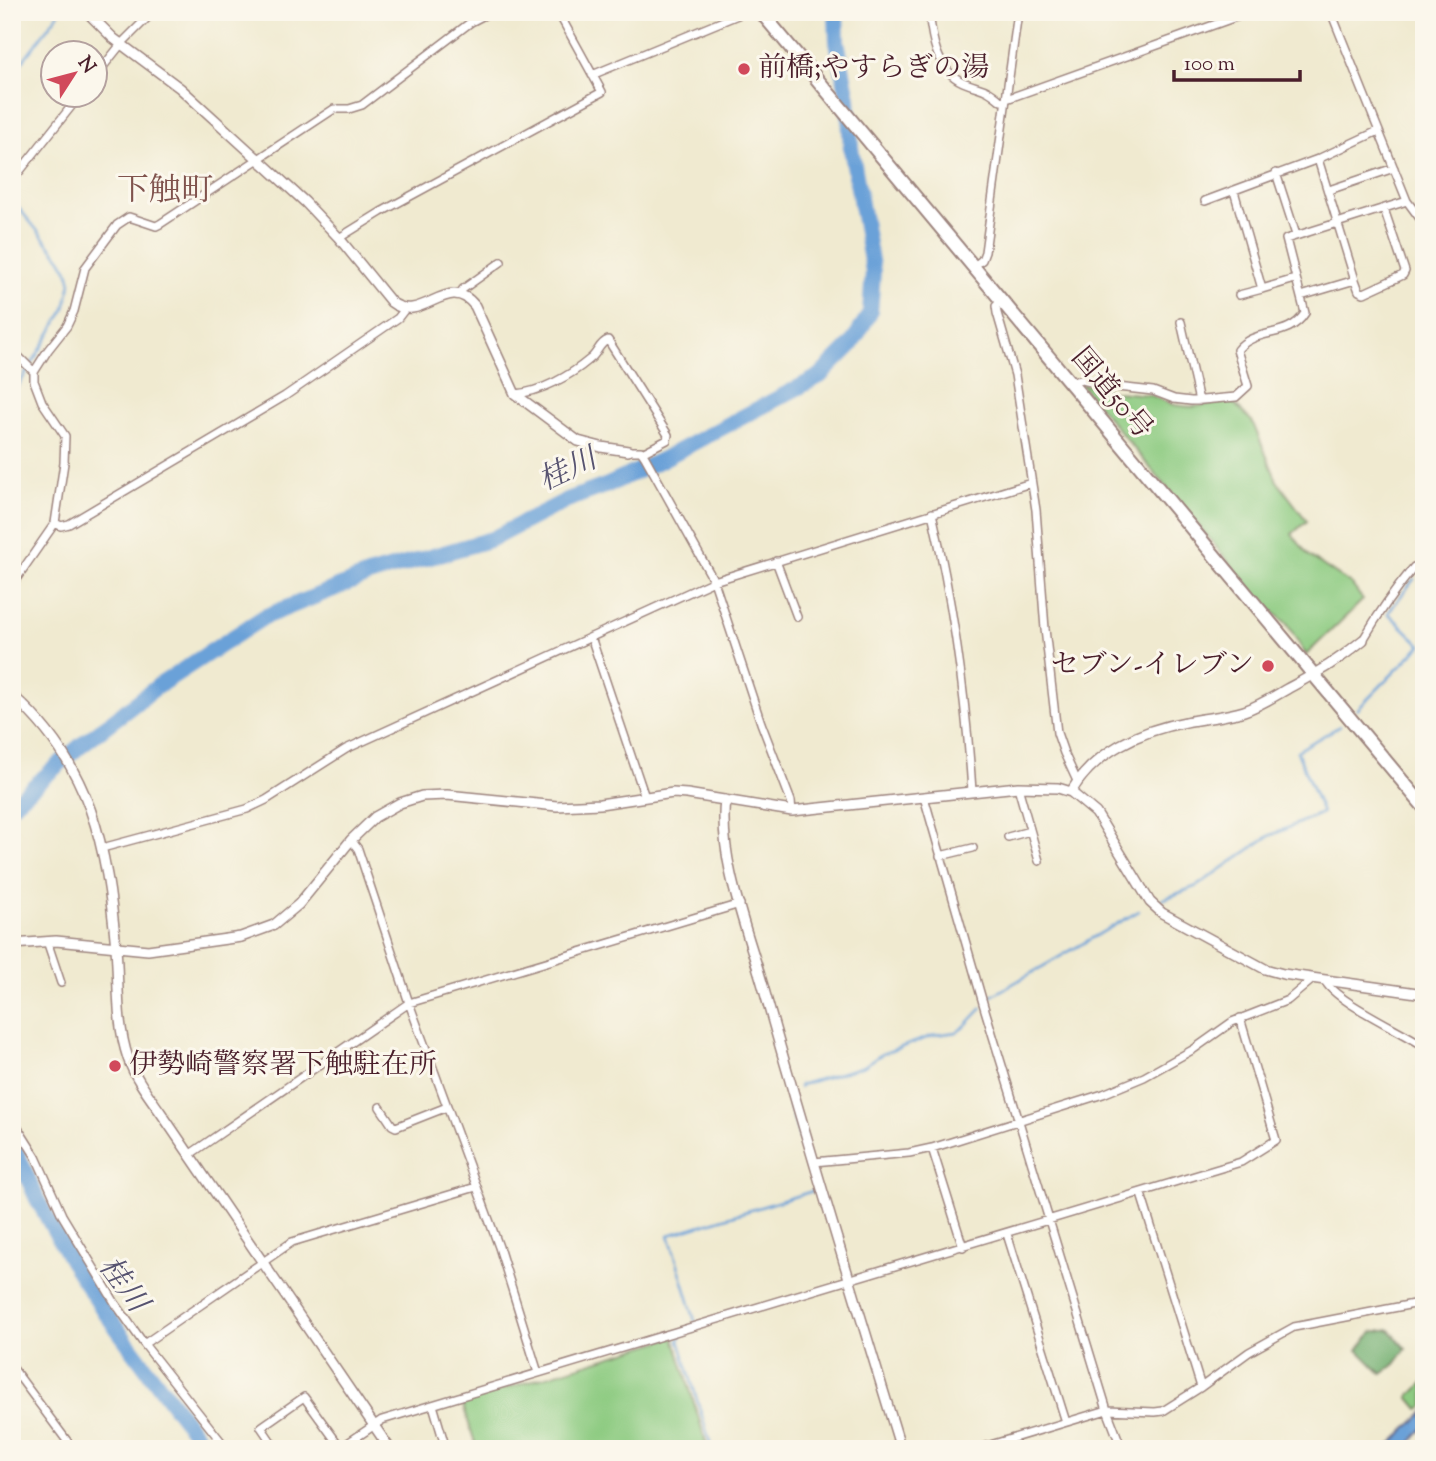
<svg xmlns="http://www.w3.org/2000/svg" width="1436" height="1461" viewBox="0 0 1436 1461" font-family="'Sorts Mill Goudy','Noto Serif JP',serif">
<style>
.green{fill:#8dcb81;stroke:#6c7556;stroke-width:2}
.forest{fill:#72af6f;stroke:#5e674d;stroke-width:2}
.water{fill:#6ba1d8;stroke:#5a6082;stroke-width:2}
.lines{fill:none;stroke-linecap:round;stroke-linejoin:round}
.stream{stroke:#6ba1d8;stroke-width:2.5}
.river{stroke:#6ba1d8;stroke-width:16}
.minor-casing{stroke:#9d847e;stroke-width:10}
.tertiary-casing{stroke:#9d847e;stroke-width:12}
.trunk-casing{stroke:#9d847e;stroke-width:16}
.minor{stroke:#fff;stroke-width:7}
.tertiary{stroke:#fff;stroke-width:9}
.trunk{stroke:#fff;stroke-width:12}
.poi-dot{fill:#d1495b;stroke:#fbf7ec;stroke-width:2.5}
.labels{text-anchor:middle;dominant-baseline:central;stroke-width:6;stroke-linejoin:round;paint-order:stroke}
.poi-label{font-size:28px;fill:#4a1f2b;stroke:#fbf7ec;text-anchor:start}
.street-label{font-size:28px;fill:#4a1f2b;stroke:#fbf7ec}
.water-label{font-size:30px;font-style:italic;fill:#575370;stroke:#fbf7ec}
.quarter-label{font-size:32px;fill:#80534d;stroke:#fbf7ec}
</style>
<rect width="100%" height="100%" fill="#fbf7ec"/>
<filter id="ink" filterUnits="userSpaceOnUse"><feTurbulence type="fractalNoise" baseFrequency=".0143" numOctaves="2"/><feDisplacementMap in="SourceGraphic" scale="14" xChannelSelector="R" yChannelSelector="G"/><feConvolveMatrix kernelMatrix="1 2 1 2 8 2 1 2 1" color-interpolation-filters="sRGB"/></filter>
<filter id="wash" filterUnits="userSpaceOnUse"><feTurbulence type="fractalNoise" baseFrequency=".00686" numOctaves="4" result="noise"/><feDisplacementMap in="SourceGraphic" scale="28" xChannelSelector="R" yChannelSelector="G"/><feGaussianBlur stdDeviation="1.57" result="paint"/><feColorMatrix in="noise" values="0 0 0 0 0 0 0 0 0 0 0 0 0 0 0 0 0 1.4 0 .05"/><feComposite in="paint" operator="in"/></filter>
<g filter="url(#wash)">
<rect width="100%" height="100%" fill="#f0ead0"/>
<!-- green -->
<path class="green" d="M1083 384 1117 392 1150 395 1174 405 1192 407 1230 401C1238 405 1244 415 1252 421L1277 481 1307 521 1292 534 1309 556 1352 585 1363 600 1306 655 1287 624 1263 603 1081 385Z
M674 1337 708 1449H477L462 1402Z
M1424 1382V1406L1419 1409 1409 1397Z"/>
<!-- forest -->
<path class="forest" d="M1389 1329 1406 1349 1395 1364 1382 1374 1358 1350 1372 1332Z"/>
<!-- water -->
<path class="water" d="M1424 1412V1427L1406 1449H1386Z"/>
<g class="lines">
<!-- stream -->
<path class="stream" d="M12 75 60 12
M12 200 61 259 68 271 71 283 65 309 12 396
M1423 560 1424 559
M1357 710 1421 645 1388 613 1414 579
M1161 900 1197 886 1269 836 1322 813 1297 751 1340 726
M986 1003 990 997 1139 911
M799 1087 800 1085 864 1066 882 1054 935 1035 957 1032 964 1027 982 1008
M695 1321 669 1235 816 1190 789 1104
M682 1335 679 1340 712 1449"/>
<!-- river -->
<path class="river" d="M12 805 80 746 158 686 264 617 368 575 492 539 567 500 608 485 661 460 820 376 851 345 870 313 873 272 851 148 848 98 837 41 836 12
M12 1142 37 1199 70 1259 104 1311 206 1449"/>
</g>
</g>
<g filter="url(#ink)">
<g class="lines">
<defs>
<path id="minor" d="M929 12C932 38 936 70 963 82 982 90 984 86 1001 101L1250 12
M1331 12 1407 201 1424 224
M592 75 745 12
M94 78 122 43 153 12
M1318 159 1355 280 1359 291 1364 293 1403 275 1405 271 1384 209
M1276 173 1296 235
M12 181 81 94
M1329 190 1394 168
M1234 191 1262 289 1295 279
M1205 201 1318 159 1378 131
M339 238 381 212 602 92 558 12
M973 267 982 260 985 252 1018 12
M460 294 463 289 501 262
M1239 295 1262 289
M1301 296 1355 280
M1001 301 996 306 997 313 1015 375 1036 510 1045 629 1057 733 1064 753 1077 781
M1181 322 1199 401
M12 350 34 372V381L42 402 65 436 64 463 55 523 12 585
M34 372 48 350 67 326 74 311 85 268 117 225 129 217 156 226 160 224 334 109H349L362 105 471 22 490 12
M1069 382 1082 380 1108 386 1153 391 1174 399 1191 401 1236 397 1248 386 1237 350C1255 327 1288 340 1305 313L1286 239 1407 201
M515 394C541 392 570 376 590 359 598 353 599 343 608 340L668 435 667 440 642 453
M628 451H641L645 457 714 581 761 723 791 801 792 811
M932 513C953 604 966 698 972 791
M55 523 61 526 69 524 285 396 398 318 405 309
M776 561 797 617
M591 637 645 797
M1363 640C1378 614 1395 590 1414 567L1424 566
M1018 787 1039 861
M924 797 985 1010 1107 1410 1122 1449
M1008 837 1030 831
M351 840 358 849 409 1003 499 1247 538 1373
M102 848 247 809 266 800 346 749 714 581 1031 483
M940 856 973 848
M47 941 61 983
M1325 980C1331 999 1404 1032 1424 1046
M380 1107 392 1125 396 1127 447 1107
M12 1119 36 1157 62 1215 115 1303 144 1344 227 1449
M932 1148 963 1247
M189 1155 409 1003 740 904
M814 1162 909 1153 932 1148 1103 1094 1144 1077 1194 1049 1232 1022 1288 1000 1314 978
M1141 1194 1201 1387
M1007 1234 1066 1422
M144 1344 292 1242 476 1187
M12 1367 73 1449
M433 1405 446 1449
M276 1449 261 1427 304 1397 341 1448
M339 1449 382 1420 1241 1162 1276 1140 1240 1018
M977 1449 1107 1410 1155 1412 1163 1411 1201 1387 1249 1352 1294 1327 1424 1302"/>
<path id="tertiary" d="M87 12 113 38 180 88 305 202 339 238 391 302C422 326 448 271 475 306L515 394 578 441 601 447 628 451
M12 695C91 764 107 847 116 948 119 984 116 1023 128 1058 135 1078 149 1096 161 1113L390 1449
M1071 792C1094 752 1141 730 1186 722 1205 718 1225 717 1244 711 1259 706 1273 697 1287 689 1316 673 1337 662 1363 640
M725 800C718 857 747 930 763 986 806 1141 854 1295 901 1449
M12 944 56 941 148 950 241 937 274 925 299 904 351 840 375 817 400 803 422 796 447 795 557 806 600 804 673 793 687 794 792 811 1018 787 1058 788 1071 792 1096 813 1150 902 1162 913 1265 969 1283 974 1424 994"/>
<path id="trunk" d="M761 12 1424 807"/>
</defs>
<!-- minor casing -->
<use href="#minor" class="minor-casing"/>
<!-- tertiary casing -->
<use href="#tertiary" class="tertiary-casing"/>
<!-- trunk casing -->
<use href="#trunk" class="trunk-casing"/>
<!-- minor -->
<use href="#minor" class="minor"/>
<!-- tertiary -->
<use href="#tertiary" class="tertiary"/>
<!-- trunk -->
<use href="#trunk" class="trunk"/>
</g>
</g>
<!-- markers -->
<g class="poi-dot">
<circle cx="744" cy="69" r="7"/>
<circle cx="1268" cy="666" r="7"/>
<circle cx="115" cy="1066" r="7"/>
</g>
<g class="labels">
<!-- poi labels -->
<g class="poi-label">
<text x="758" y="69">前橋;やすらぎの湯</text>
<text x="1254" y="666" text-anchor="end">セブン-イレブン</text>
<text x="129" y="1066">伊勢崎警察署下触駐在所</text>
</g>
<!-- street labels -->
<g class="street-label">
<text transform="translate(1111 394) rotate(50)">国道50号</text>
</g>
<!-- water labels -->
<g class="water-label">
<text transform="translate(568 471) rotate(-25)">桂川</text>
<text transform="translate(122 1285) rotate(54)">桂川</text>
</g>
<!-- quarter labels -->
<g class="quarter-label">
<text x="165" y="192">下触町</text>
</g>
</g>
<!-- margin -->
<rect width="1436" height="1461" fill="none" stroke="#fbf7ec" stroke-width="42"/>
<!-- north arrow -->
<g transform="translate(74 74) rotate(54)"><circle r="33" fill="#fbf7ec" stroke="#b4a19f" stroke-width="2"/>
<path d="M0-5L12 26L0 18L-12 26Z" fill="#d1495b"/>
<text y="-10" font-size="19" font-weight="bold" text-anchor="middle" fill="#4a1f2b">N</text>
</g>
<!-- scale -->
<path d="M1174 70v10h126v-10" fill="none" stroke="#4a1f2b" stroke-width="3.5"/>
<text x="1184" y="70" font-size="21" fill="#4a1f2b" stroke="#fbf7ec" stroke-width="5" paint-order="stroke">100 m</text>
</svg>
